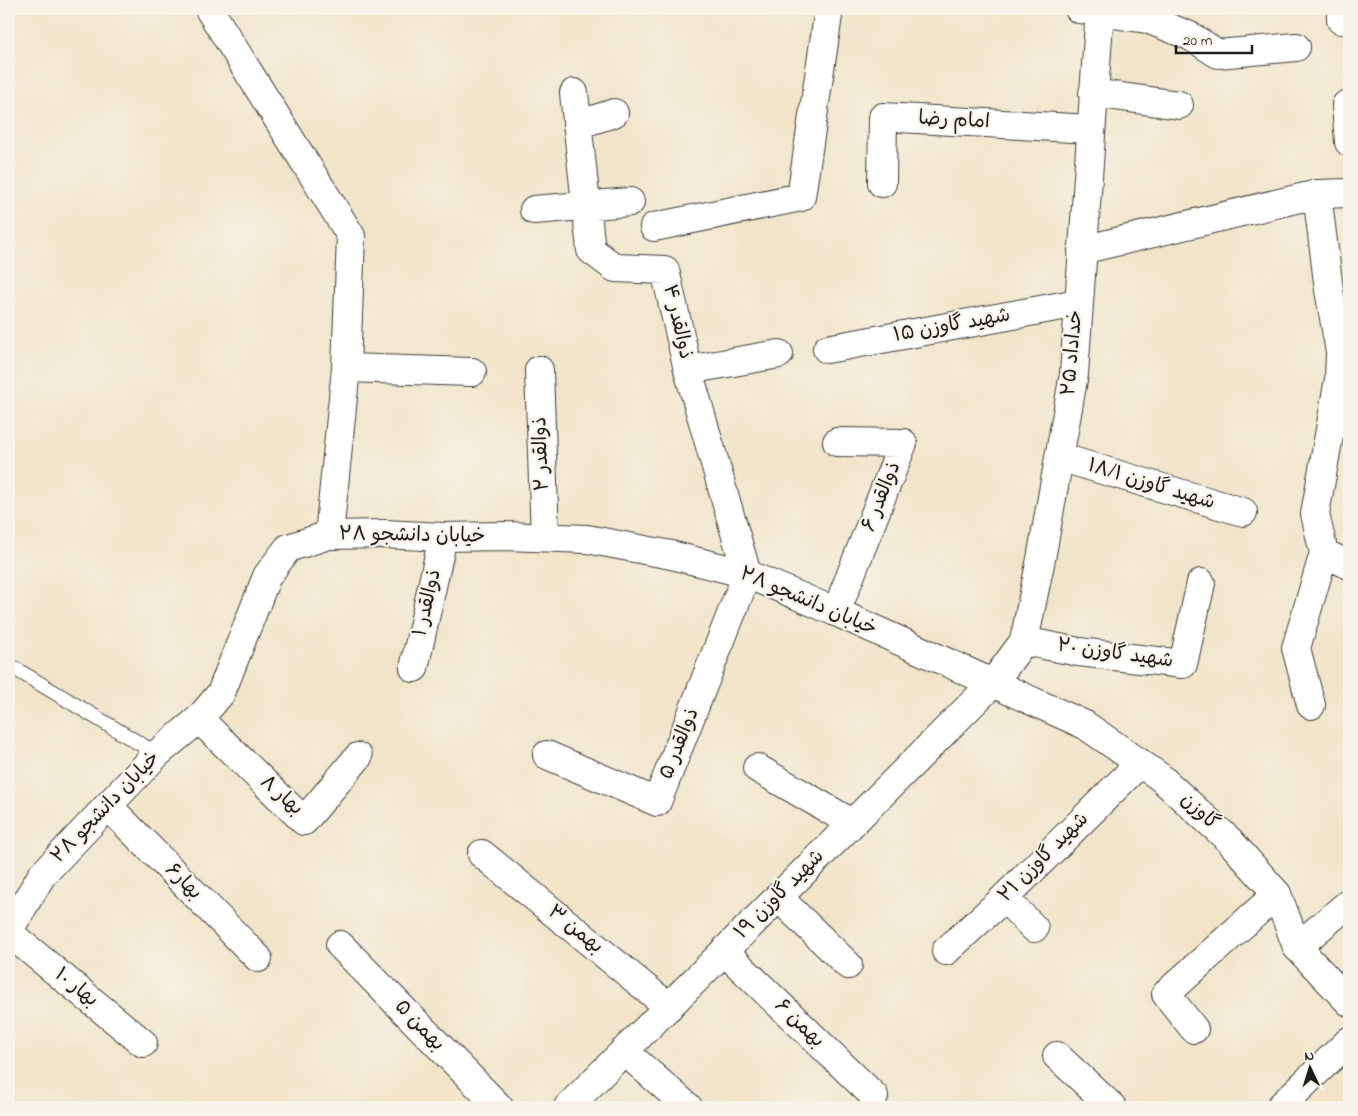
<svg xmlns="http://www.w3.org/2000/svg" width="1358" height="1116" viewBox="0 0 1358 1116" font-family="'Indie Flower','Playpen Sans Arabic',sans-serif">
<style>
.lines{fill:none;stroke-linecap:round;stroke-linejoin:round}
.service-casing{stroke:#3c3a36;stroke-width:16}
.minor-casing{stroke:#3c3a36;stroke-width:30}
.tertiary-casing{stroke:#3c3a36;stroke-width:30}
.service{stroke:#fff;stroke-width:14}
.minor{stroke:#fff;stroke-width:28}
.tertiary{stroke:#fff;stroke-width:28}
.labels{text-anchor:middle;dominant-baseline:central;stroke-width:4.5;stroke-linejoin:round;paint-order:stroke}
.street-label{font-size:20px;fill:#1c1c1c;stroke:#f7f3e8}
</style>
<rect width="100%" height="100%" fill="#f7f3e8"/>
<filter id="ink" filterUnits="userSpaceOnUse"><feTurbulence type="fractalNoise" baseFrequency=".02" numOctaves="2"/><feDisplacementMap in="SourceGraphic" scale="10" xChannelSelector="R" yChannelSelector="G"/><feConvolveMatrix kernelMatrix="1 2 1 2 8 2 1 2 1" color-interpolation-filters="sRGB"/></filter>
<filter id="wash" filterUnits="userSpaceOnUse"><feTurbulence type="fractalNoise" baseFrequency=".0096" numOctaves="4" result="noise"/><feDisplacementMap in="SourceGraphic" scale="20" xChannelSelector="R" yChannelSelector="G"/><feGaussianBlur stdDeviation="1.12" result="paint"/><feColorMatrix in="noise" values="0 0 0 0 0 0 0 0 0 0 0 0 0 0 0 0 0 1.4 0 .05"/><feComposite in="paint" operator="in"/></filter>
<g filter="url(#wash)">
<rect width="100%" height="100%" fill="#f1e4c9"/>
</g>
<g filter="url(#ink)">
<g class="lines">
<defs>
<path id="service" d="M9 665 157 754"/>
<path id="minor" d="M209 9 351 236 346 368 329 535
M1079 9 1147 19 1190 36 1218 54 1296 47
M1341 9V20
M1093 93 1179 105
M1346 105 1349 142
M577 125 614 113
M882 183 883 117 1090 129
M534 210 630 202
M654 227 801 197 829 9
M1082 250 1317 194 1349 193
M827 349 1078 303
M346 368 472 372
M539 370 545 537
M688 370 779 354
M1059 457 1243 512
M1324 553 1349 565
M836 612 903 443 837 442
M1024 641 1079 652 1183 664 1201 583
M414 668 443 537
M1311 705 1296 648 1324 553 1315 514 1339 379 1340 352 1329 290 1317 194
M199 719 304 821 358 757
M547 755 657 802 747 574 688 370 665 270 615 268 591 250 574 93
M757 768 852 823
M108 806 258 958
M482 854 669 1007
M778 897 848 965
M1004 898 1034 928
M9 933 143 1043
M340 945 499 1107
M1297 947 1349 903
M724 951 874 1096
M946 951 1004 898 1140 763
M1194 1029 1166 994 1277 894
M624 1051 688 1107
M1057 1056 1112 1107
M568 1107 993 683
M1280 1107 1349 1041"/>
<path id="tertiary" d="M993 683 1024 641 1041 559 1074 374 1100 9
M9 930 42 875 157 754 199 719 221 693 267 576 288 548 329 535 384 534 443 537 505 536 587 539 671 555 747 574 836 612 1085 725 1160 777 1229 840 1277 894 1297 947 1349 1002"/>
</defs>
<!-- service casing -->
<use href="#service" class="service-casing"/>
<!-- minor casing -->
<use href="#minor" class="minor-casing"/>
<!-- tertiary casing -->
<use href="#tertiary" class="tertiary-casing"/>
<!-- service -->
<use href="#service" class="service"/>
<!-- minor -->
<use href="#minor" class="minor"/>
<!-- tertiary -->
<use href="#tertiary" class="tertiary"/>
</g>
</g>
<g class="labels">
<!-- street labels -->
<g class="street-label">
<text transform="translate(954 121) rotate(3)">امام رضا</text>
<text transform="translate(677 322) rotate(77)">ذوالقدر ۴</text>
<text transform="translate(952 326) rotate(-10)">شهید گاوزن ۱۵</text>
<text transform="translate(1073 353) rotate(-85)">خداداد ۲۵</text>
<text transform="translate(542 454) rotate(-92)">ذوالقدر ۲</text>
<text transform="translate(1151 485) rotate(17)">شهید گاوزن ۱۸/۱</text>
<text transform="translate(882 497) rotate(-68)">ذوالقدر ۶</text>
<text transform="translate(412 536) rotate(1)">خیابان دانشجو ۲۸</text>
<text transform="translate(808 602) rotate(23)">خیابان دانشجو ۲۸</text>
<text transform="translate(428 603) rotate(-77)">ذوالقدر ۱</text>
<text transform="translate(1115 654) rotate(8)">شهید گاوزن ۲۰</text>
<text transform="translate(680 744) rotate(-68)">ذوالقدر ۵</text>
<text transform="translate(281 796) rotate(41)">بهار ۸</text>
<text transform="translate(106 808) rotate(-46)">خیابان دانشجو ۲۸</text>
<text transform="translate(1199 812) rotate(43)">گاوزن</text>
<text transform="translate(1044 858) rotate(-45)">شهید گاوزن ۲۱</text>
<text transform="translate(183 882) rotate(45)">بهار۶</text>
<text transform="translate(780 895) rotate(-45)">شهید گاوزن ۱۹</text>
<text transform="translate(575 930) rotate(39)">بهمن ۳</text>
<text transform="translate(76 988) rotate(39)">بهار ۱۰</text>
<text transform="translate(799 1024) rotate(44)">بهمن ۶</text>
<text transform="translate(419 1026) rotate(46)">بهمن ۵</text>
</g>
</g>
<!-- margin -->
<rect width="1358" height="1116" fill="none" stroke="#f7f3e8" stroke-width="30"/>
<!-- north arrow -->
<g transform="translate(1310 1068) rotate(356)" stroke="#f7f3e8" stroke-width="4" paint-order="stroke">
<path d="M0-4L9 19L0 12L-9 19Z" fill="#1c1c1c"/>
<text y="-8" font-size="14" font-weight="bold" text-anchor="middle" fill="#1c1c1c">N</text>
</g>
<!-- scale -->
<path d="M1176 45v8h76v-8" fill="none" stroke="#1c1c1c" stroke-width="2.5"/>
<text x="1183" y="45" font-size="15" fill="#1c1c1c" stroke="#f7f3e8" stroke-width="4" paint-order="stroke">20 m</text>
</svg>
